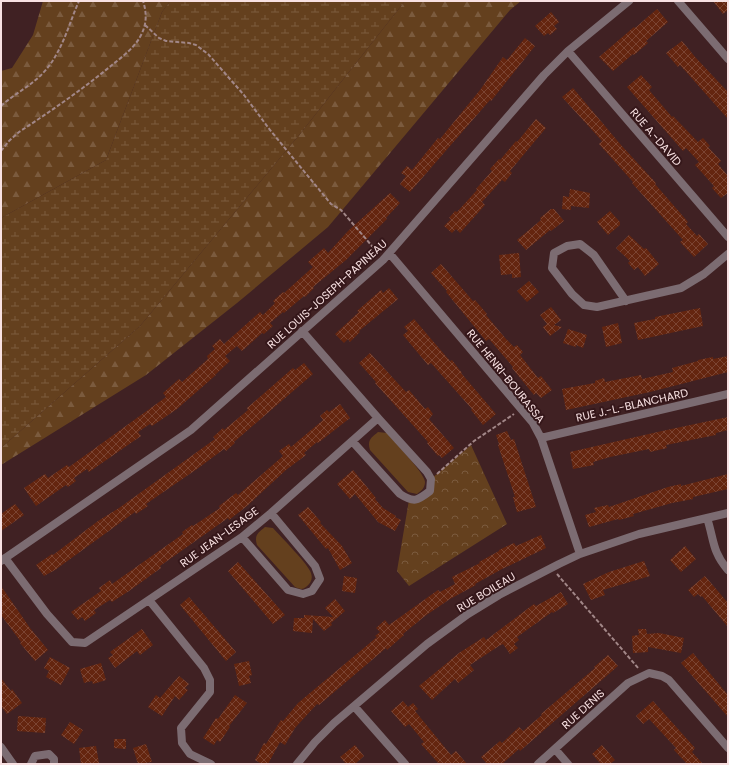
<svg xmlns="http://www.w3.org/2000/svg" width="729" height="765" viewBox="0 0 729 765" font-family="Poppins,sans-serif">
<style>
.grass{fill:#64401e}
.forest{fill:url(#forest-firs)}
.wetland{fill:url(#wetland-marsh)}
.park{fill:url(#park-crowns)}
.building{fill:url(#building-cross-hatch)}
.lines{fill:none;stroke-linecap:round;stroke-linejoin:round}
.path{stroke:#a28788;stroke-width:2;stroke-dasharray:4 2;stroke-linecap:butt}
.street{stroke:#7c6c72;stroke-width:8}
.labels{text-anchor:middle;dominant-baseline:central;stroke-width:4;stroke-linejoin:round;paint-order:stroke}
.street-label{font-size:11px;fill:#f8e1e2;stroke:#35171a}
</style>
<defs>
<pattern id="forest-firs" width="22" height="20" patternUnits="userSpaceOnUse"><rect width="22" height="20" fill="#64401e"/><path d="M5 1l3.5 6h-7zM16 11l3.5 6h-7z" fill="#7b5b3e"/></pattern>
<pattern id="wetland-marsh" width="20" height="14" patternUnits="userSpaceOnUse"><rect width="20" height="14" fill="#64401e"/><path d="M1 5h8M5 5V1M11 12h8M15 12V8" fill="none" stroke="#7b5b3e"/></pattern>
<pattern id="park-crowns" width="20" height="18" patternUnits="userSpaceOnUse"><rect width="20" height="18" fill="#64401e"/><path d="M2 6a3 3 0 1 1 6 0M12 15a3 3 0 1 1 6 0" fill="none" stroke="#7b5b3e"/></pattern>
<pattern id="building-cross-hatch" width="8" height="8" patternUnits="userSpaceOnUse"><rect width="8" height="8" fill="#64250f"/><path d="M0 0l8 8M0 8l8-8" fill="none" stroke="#7b4432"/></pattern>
</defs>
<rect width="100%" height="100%" fill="#402123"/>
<!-- grass -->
<path class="grass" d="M378 432 387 433C394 442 425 473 425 482 425 488 421 491 417 494L408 492 370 450C367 440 371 438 378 432Z
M265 527 273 528C281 537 309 565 311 573 313 579 311 583 306 587 302 590 300 589 295 587L257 545C254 535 258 533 265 527Z"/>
<!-- forest -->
<path class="forest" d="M43 1H170L162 12 106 160 1 218V71L12 68 33 35Z
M405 1H521L510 10 328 227 237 303 146 375 1 465V448L140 326 300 134Z"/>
<!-- wetland -->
<path class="wetland" d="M170 1H405L300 134 140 326 1 448V218L106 160 162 12Z"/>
<!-- park -->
<path class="park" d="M471 445 507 524 409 586 397 571 409 500 430 491 431 479Z"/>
<!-- building -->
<path class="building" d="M713 1H728V10L723 14Z
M657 9 668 22 646 41 648 43 634 55 633 54 613 71 599 57 634 27 635 28Z
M551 12 559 22 554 26 557 29 550 35 548 33 544 36 535 26Z
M525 38 535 46 491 101 490 100 410 192 400 184 406 176 401 173 407 166 412 170 438 138 440 139 480 90 503 57 507 60Z
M682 41 696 58 728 92V119L680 65 678 67 666 53Z
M641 75 652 87 649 90 672 117 673 116 698 142 703 138 710 146 708 147 721 161 718 164 728 176V193L721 198 712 188 714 186 695 165 699 162 686 148 683 151 627 87Z
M573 88 621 145 656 183 655 184 688 222 686 224 697 236 699 234 708 244 694 257 680 242 683 240 632 183 633 182 599 144 602 141 562 97Z
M536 119 546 128 510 171 512 173 505 182 502 180 482 202 485 205 460 233 456 229 452 233 444 226 451 219 449 218 455 211 457 212 477 190 476 189 492 171 490 169 499 159 500 160 516 141 517 142Z
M570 189 590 193 589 208 571 206V210L562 209 563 196 569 197Z
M390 193 400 203 386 218 387 219 346 260 313 287 314 288 305 297 304 296 284 313 283 312 270 323 273 326 264 334 262 333 242 351 237 346 225 356 230 361 215 375H216L177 409 152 426 150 424 138 432 141 436 89 472 87 469 74 478 76 481 68 487 66 485 36 506 24 488 45 474 48 478 67 465 69 467 166 397 163 393 179 379 182 382 208 359 207 356 215 349 212 346 220 339 224 344 260 312 263 315 275 303 273 301 283 292 284 293 313 267 308 262 324 248 328 253 348 231Z
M551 209H554L564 221 551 231 550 230 526 250 517 240 541 220 540 218Z
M610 211 620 222V225L608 235 597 222Z
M629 235 644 249 646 248 659 264 645 276 638 267 634 270 628 263 630 261 616 248Z
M519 253 521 277 512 278V274L501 275 499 255Z
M441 264 473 301 475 300 487 314 486 315 506 339 514 347 517 345 523 352 520 355 538 378 541 376 552 390 541 398 536 393 534 395 512 368 513 367 489 339 486 341 446 292 447 291 431 273Z
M529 281 539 292 527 302 517 291Z
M389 288 398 299 359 331 360 332 350 342 348 339 344 343 335 334 359 312 357 311 381 290 383 293Z
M551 307 561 320 554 325 562 327 550 336 543 327 547 324 540 315Z
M700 308 703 326 638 340 634 323 655 319V317Z
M414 319 450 361 452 360 462 373H461L496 414 483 425 471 410 472 409 431 363 428 365 403 335 408 331 404 327Z
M618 323 622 343 606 347 602 327Z
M568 329 587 335 583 348 576 345V347L563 343Z
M370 353 406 392 409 390 425 409 428 407 433 414 429 419 454 448 442 458 439 455 438 456 427 443 428 442 375 383 376 382 359 363Z
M728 356V372L650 392 566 410 562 389 595 383V381L604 378 605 382 641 375 642 379 673 372 672 368 698 361V360L713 357V359Z
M304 363 313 374 234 442 235 443 226 451 224 449 197 469 146 504 148 506 136 514 135 512 55 570 44 576 36 565 52 554 53 555 98 521 119 508 215 439 213 437 223 428 224 430 248 410 247 408 293 368 295 370Z
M340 404 350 418 318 443 317 442 304 453 306 455 286 470 247 506 229 520 228 518 160 566 161 568 129 591 112 602 110 600 94 610 96 613 85 621 82 617 78 620 71 612 101 591 99 588 110 580 112 584 183 534 182 532 192 525 193 526 220 508 219 506 236 493 238 495 283 456 279 451 289 444 291 447 323 420 320 416 327 410 329 412Z
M728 417V430L716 433V435L666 445 667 448 650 452 649 449 610 457 593 462 594 465 573 469 570 452 662 431Z
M507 431 511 440 514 439 536 507 517 512 513 497H515L498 445 499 444 496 435Z
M353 470 376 498 375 499 383 508 396 516 395 517 401 520 395 531 378 522 355 494 350 499 337 484Z
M728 474V489L693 497V499L672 503 633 514 634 516 619 520 618 519 589 527 585 515 596 512 594 508 608 505 609 507 668 487 681 484V486Z
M15 504 24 515 1 531V514Z
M308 507 321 522 320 523 342 546 352 563 340 570 328 548 326 549 298 515Z
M541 535 546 548 502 569 475 584 476 585 450 599 425 616 403 634 404 635 387 650 386 648 319 705 317 704 295 728 285 745 280 742 268 764H262L255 760 264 743 266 744 281 720 283 721 298 703 377 637 375 636 380 632 376 628 385 620 389 625 438 590 440 592 455 584 452 577 480 563 479 562 499 551V550L514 543 516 546Z
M685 546 696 559 681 572 670 560Z
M644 561 650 576 603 590 605 595 591 600 583 584 609 572Z
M238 562 285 615 273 624 228 571Z
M344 576 357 578 355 593 342 591Z
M705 576 728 603V627L702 596 701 597 698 594 694 597 688 590Z
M1 586 30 628 48 650 35 661 20 643 21 642 1 615Z
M561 592 568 604 553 613 552 612 517 637 519 640 514 644 518 648 510 654 503 644 499 646 470 665 474 670 458 683 455 679 432 700 419 686 459 653 484 637 486 640 534 604 536 606Z
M189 597 236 652 226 661 180 605Z
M335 599 345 611 331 623 332 625 324 631 313 619 312 633 293 631 294 618H304V615L333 617 325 608Z
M142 629 153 645 140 655 137 651 115 668 108 658 113 655 110 652Z
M638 629H646L647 634 659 633 684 638 681 653 648 647V652L633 653 632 636 639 635Z
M693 653 728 695V717L681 663Z
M608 655 618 666 520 751 519 749 502 764H487L481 757 500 741 502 743 519 727 523 731 542 715 541 714 595 668 594 667Z
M50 657 70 668 61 685 46 677 49 671 44 668Z
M249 661 252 675 249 676 251 683 239 686 234 664Z
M101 663 106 680 93 684 92 681 84 683 80 669Z
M179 676 189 684 185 688 188 690 179 700 175 696 162 716 148 707 156 695 160 698Z
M1 678 11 691 12 689 22 703 7 714 1 706Z
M235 695 247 703 229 726 230 727 220 742 217 740 214 745 203 738 216 718 218 719Z
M403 701 408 707 413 703 418 709 415 711 451 755 456 751 467 764H439L421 744 424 742 409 724 405 727 391 711Z
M653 701 695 748 692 752 703 764H687L674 750 676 748 649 719 643 724 636 716Z
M18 716 46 718 45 733 17 731Z
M70 722 83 730 74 744 61 735Z
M114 739H126V749L114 748Z
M146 744 152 762 138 764 133 748Z
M355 745 364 756 355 764H346L340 757Z
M602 745 615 760 610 764H601L592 754Z
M96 746 99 763H97V764H81L79 748Z"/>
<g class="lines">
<!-- path -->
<path class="path" d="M145 25 159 38 166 41 189 43 196 45 208 54 244 95 270 130 331 204 341 210 378 253
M1 106C14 94 31 86 43 73 62 53 68 26 79 1
M1 151 9 141 19 132C51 111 83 89 112 65 122 57 134 48 140 37 147 25 147 13 143 1
M437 474 474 441 514 414
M557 574 639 669"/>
<!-- street -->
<path class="street" d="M678 1 728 59
M568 51 728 237
M390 254 533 423 541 438 580 554
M626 301 594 255 580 244 567 246 554 253 552 268 572 294 584 305 597 307 681 288 704 274 728 254
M541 438 728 394
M352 441 400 494C414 503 417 501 430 491L431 479 427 472 378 418
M707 518C714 539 712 552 728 570
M242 537 288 590 303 594 312 591 320 579 315 566 271 513
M5 558 47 614 64 633 72 642 85 643 242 537 271 513 378 418 302 331
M1 561 191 430 383 260 544 75 568 51 629 1
M149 600 204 668 210 680V692L181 728 182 743 190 754 211 764
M354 706 405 764
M1 747 13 764
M555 749 568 764
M31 764 35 756 49 754 54 759V764
M297 764 315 742 334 723 427 644 468 614 499 595 559 564 580 554 639 534 728 513
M538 764 628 683 649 673 662 676 669 680 728 748"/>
</g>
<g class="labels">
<!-- street labels -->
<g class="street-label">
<text transform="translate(656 137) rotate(49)">RUE A.-DAVID</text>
<text transform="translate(327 294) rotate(-42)">RUE LOUIS-JOSEPH-PAPINEAU</text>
<text transform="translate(506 376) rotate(51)">RUE HENRI-BOURASSA</text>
<text transform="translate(632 405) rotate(-13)">RUE J.-L.-BLANCHARD</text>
<text transform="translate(219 537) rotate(-36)">RUE JEAN-LESAGE</text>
<text transform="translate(486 592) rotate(-31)">RUE BOILEAU</text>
<text transform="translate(583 709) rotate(-42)">RUE DENIS</text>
</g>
</g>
<!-- border -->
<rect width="729" height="765" fill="none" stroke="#f8e1e2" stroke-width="4"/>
</svg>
